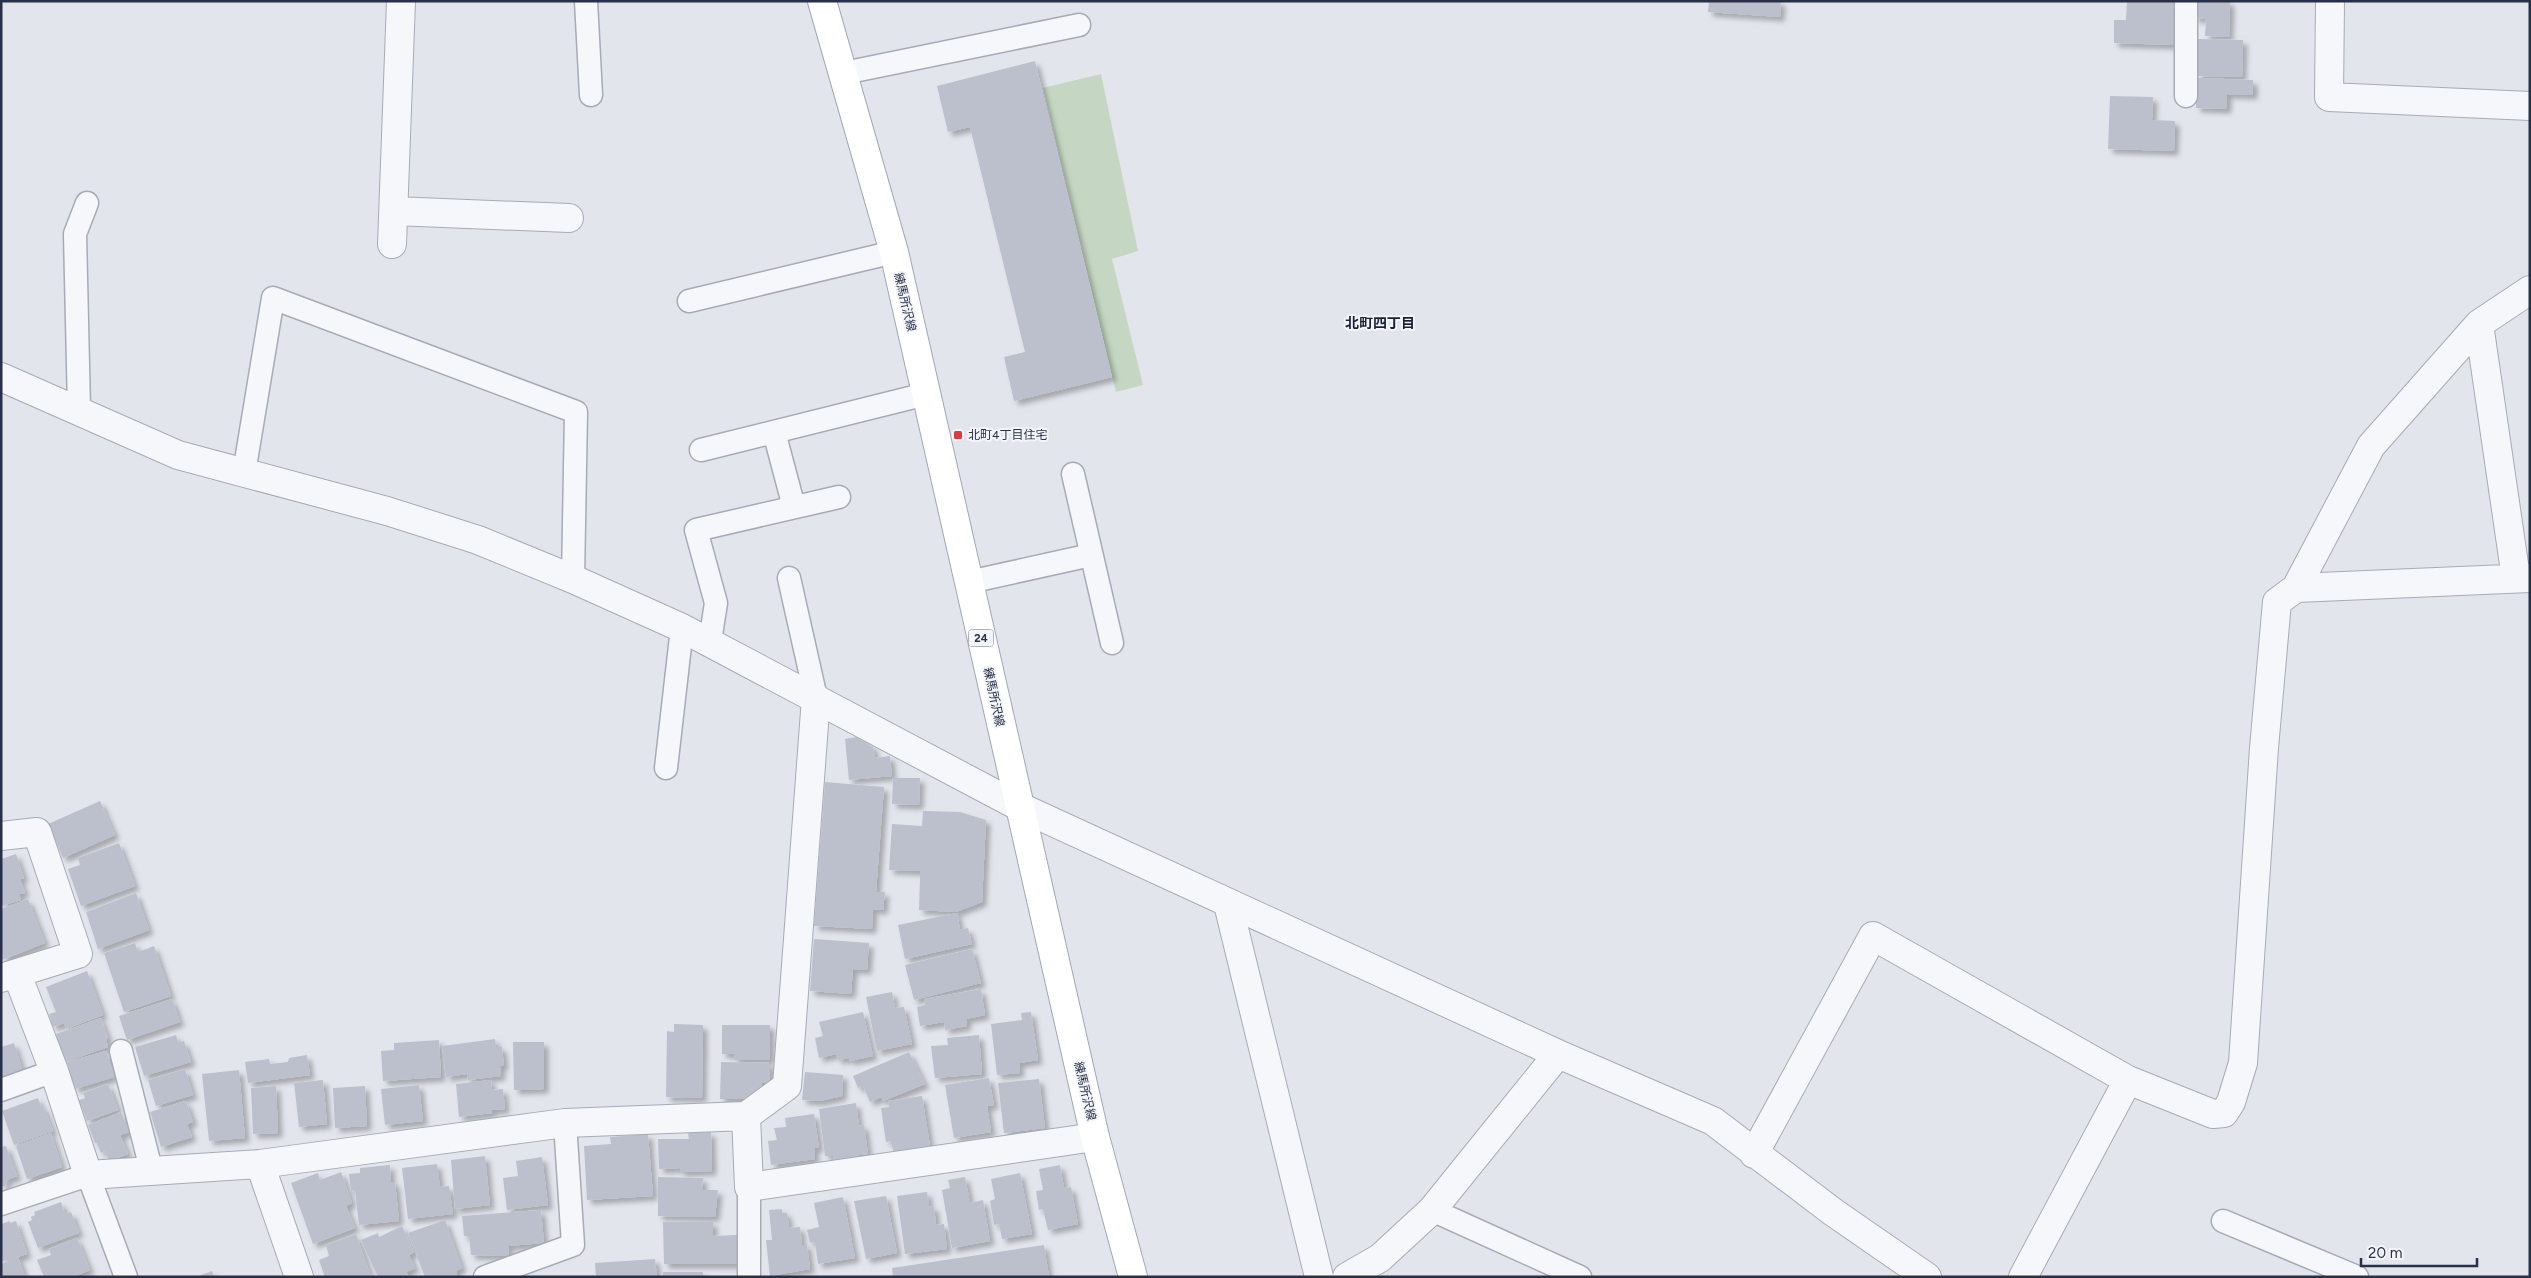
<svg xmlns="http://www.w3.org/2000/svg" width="2531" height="1278" viewBox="0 0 2531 1278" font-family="Figtree,'Noto Sans JP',sans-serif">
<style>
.green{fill:#c5d7c2}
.building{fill:#bcc0cd;filter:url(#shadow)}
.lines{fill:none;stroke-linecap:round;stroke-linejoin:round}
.lane-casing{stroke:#a6abb7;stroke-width:25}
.street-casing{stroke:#a6abb7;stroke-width:30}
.primary-casing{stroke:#a0a7b9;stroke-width:30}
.lane{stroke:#f6f7fa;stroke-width:22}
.street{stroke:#f6f7fa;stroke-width:28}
.primary{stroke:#fff;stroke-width:28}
.poi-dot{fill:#de3b41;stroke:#f3f5f9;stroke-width:2}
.labels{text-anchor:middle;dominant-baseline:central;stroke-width:4;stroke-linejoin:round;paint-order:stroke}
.shield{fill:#f3f5f9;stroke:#656b7c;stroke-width:1}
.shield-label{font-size:11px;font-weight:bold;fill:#283047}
.street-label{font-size:12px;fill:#283047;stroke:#f3f5f9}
.poi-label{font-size:12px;fill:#283047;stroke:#f3f5f9;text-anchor:start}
.neighbourhood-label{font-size:14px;font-weight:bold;fill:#1a2137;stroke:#f3f5f9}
</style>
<defs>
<filter id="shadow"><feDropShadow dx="4.5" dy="4.5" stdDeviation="2.5" flood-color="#0004"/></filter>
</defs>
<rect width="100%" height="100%" fill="#e2e5ec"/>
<!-- green -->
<path class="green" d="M1101 74 1138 251 1112 259 1143 385 1116 392 1043 88Z"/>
<!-- building -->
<path class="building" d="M1709 1H1781L1780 17 1708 12Z
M2127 1H2174L2173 45 2114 43V20H2126Z
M2195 1H2230L2229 37 2205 36 2206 19 2194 18Z
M2198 39 2243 40 2242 77 2197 76Z
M1035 61 1112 377 1014 401 1004 357 1025 352 970 127 948 132 937 86Z
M2197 78 2253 80V95L2227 94V109L2196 108Z
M2110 96 2153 97 2152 120 2175 121 2174 151 2108 149Z
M857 737 873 747 875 758 890 756 892 776 849 780 845 739Z
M893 778H920L919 805 892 804Z
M825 782 884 787 876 892H885L883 910 873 909 872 929 814 926Z
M100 801 115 835 63 858 48 824Z
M923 811 960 812 986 820 982 902 956 912 919 910 921 846 920 871 889 870 892 824 922 826Z
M119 843 135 886 81 906 68 869 80 865 78 858Z
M16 854 24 878 20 879 25 893 19 894 21 900 1 906V859Z
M136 893 149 930 98 949 86 912Z
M28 899 45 943 2 960 1 909Z
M957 913 960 930 968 928 972 944 905 959 898 925Z
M814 939 869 943 867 970 853 969 851 994 810 991Z
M135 943 138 952 154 946 171 996 124 1012 104 953Z
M972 949 981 983 914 1000 905 965Z
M87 971 103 1015 66 1029 64 1023 53 1027 49 1014 56 1012 46 987Z
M981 989 985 1015 966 1019 967 1026 945 1030 944 1022 920 1026 917 1007 925 1005 924 999Z
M892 992 895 1008 904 1007 912 1044 877 1051 866 997Z
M172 999 180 1022 127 1040 119 1016Z
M863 1012 873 1056 850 1061 849 1058 838 1060 836 1054 819 1058 815 1038 823 1036 819 1022Z
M1031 1012 1038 1060 1019 1063 1020 1073 997 1075 991 1024 1022 1020 1021 1013Z
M101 1018 108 1038 106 1039 108 1047 65 1062 56 1034Z
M674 1024 703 1025 702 1098 666 1097 667 1031 674 1032Z
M722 1025H770V1060H734V1054H722Z
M176 1035 178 1043 184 1041 191 1062 144 1076 135 1047Z
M979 1035 982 1074 935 1078 931 1046 948 1045 947 1038Z
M495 1039 496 1047H502L504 1066H500L501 1076 468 1080 467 1074 446 1077 442 1046Z
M439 1040 441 1077 383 1081 381 1051 394 1050V1043Z
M513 1042H544V1089L514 1090Z
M14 1043 23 1072 1 1079V1047Z
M106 1051 114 1077 75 1089 67 1062Z
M909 1052 925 1084 883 1101 881 1097 870 1102 863 1086 858 1088 853 1076Z
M307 1055 310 1075 248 1083 245 1062 269 1059 270 1064 288 1062 289 1058Z
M721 1062 770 1063 769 1083 762 1082 761 1093 755 1099H720Z
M185 1069 193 1095 156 1106 148 1080Z
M239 1070 245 1138 209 1141 202 1074Z
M805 1072 843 1075 842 1096 820 1101 802 1100Z
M989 1078 994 1105 987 1106 991 1132 954 1138 945 1085Z
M1039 1079 1045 1128 1004 1133 998 1083Z
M323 1080 327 1124 299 1127 294 1083Z
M491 1080 492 1090 503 1089 505 1109 492 1110V1113L459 1117 456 1084Z
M108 1084 118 1110 87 1121 79 1100 85 1098 83 1093Z
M419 1085 423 1121 385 1125 381 1089Z
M276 1086 278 1133 253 1134 251 1088Z
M365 1086 367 1126 335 1128 333 1088Z
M922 1096 930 1146 923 1147V1150L894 1154 891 1141 886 1142 881 1108 889 1107 888 1101Z
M38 1098 41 1107 43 1106 53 1131 14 1145 2 1111Z
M186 1101 193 1122 187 1124 192 1137 161 1147 150 1112Z
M856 1103 859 1126 864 1125 868 1154 859 1155V1160L834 1163 833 1156H825L819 1109Z
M121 1112 129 1132 120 1135 128 1154 109 1161 105 1151 101 1153 97 1143H95L88 1125Z
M814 1114 819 1148H814L815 1159 771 1165 768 1141 777 1140 774 1128 786 1127 785 1118Z
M711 1132 712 1171 680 1172V1168L659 1169 658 1139H689L688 1133Z
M51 1133 62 1167 27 1179 16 1146Z
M648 1134 653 1196 587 1200 584 1146 611 1144 610 1137Z
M6 1146 17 1176 6 1180 7 1185 1 1187V1147Z
M485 1156 490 1205 455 1209 451 1160Z
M542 1157 548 1205 507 1210 503 1178 518 1176 516 1161Z
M437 1164 440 1187 449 1186 453 1214 408 1219 402 1168Z
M390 1165 391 1182H395L399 1221 359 1225 355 1190 351 1191 349 1174 360 1173V1168Z
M1060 1165 1064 1188 1071 1187 1078 1224 1048 1230 1043 1209 1039 1210 1036 1191 1043 1190 1039 1169Z
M341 1172 352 1203 346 1206 355 1228 313 1244 291 1183 318 1173 320 1180Z
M1020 1173 1032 1234 1002 1239 999 1224 994 1225 990 1201 995 1199 991 1179Z
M658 1177 703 1178 702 1190H718L715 1217 658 1216Z
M965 1177 970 1203 983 1200 990 1241 952 1248 942 1190 950 1188 948 1180Z
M927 1192 929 1207 934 1206 936 1225 944 1224 947 1249 905 1254 897 1196Z
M886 1196 897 1253 866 1259 854 1201Z
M843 1197 855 1258 818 1264 815 1242 810 1243 807 1230 819 1227 814 1203Z
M61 1202 65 1214 71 1212 79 1233 38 1248 28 1222 32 1220 31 1217 35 1215 34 1212Z
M782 1209V1213H787L789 1228 800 1227 802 1245H807L810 1269 770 1276 766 1240H772L769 1210Z
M541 1210 544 1243 508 1246 509 1256 471 1255 469 1236H464L462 1216Z
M445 1220 462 1268 456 1271 457 1275 452 1277H425L408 1233Z
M10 1221V1223L16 1221 27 1254 1 1262V1224Z
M663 1222H713V1236L737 1235V1264H664Z
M402 1226 414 1252 409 1255 415 1268 406 1272 409 1277H378L361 1240 378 1233 379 1237Z
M356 1234 371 1277H325L319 1260 329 1256 326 1245Z
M77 1238 90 1270 72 1277H44L37 1260 51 1255 49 1249Z
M1044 1245 1049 1277H893L892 1268Z
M18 1257 25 1277H1V1264Z
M655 1259 657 1277H596L595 1263Z
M212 1271 214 1277H196Z
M663 1272H703V1277H663Z"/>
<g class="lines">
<defs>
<path id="lane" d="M586 1 591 95
M2186 1V96
M844 73 1079 25
M689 301 894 252
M79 409 75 234 87 203
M774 432 794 507
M701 450 926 394
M244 473 273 298 576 412 573 579
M1073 474 1112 643
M789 578 816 698
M969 582 1091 555
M710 641 716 603 696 530 839 497
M666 768 682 628
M121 1051 151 1169
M1 1090 54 1071
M749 1187V1275
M1 1204 88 1175 126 1277
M1432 1210 1580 1277
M2223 1221 2357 1277
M485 1277 573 1245 565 1123"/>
<path id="street" d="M2330 1 2329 97 2530 106
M394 211 569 218
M392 244 401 1
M2479 324 2516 578
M1 377 178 455 387 511 478 540 573 579 682 628 1018 806 1558 1054 1713 1121 1833 1212 1927 1277
M2296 588 2530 578
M1 836 37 832 78 954 1 978
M1228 904 1319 1277
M17 974 54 1071 88 1175 260 1164 565 1123 746 1116 787 1086 816 698
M746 1116 749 1187 1095 1137
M1754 1154 1873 936 2128 1080 2213 1114 2224 1113 2231 1102 2243 1063 2264 748 2277 602 2296 588 2371 446 2479 324 2530 290
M260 1164 299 1277
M1347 1277 1380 1258 1432 1210 1558 1054
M2023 1277 2128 1080"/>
<path id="primary" d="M822 1 894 252 1095 1137 1133 1277"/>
</defs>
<!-- lane casing -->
<use href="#lane" class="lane-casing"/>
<!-- street casing -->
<use href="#street" class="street-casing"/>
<!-- primary casing -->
<use href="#primary" class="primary-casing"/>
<!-- lane -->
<use href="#lane" class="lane"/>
<!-- street -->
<use href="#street" class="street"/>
<!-- primary -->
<use href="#primary" class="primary"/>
</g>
<!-- markers -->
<rect class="poi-dot" x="953" y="430" width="10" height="10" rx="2.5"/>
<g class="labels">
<!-- shield labels -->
<rect class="shield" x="968.5" y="629.5" width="25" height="17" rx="4"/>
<g class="shield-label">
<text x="981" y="638">24</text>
</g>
<!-- street labels -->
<g class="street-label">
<text transform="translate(905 302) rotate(77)">練馬所沢線</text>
<text transform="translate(994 697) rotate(78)">練馬所沢線</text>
<text transform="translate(1085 1091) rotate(77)">練馬所沢線</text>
</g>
<!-- poi labels -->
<g class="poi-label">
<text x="968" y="435">北町4丁目住宅</text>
</g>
<!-- neighbourhood labels -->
<g class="neighbourhood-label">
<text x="1380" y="323">北町四丁目</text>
</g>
</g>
<!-- border -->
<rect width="2531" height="1278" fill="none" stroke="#283047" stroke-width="5"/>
<!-- scale -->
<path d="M2361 1258v8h116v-8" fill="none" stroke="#283047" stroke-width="2.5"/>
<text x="2368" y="1258" font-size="15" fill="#283047" stroke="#f3f5f9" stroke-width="4" paint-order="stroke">20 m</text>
</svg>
